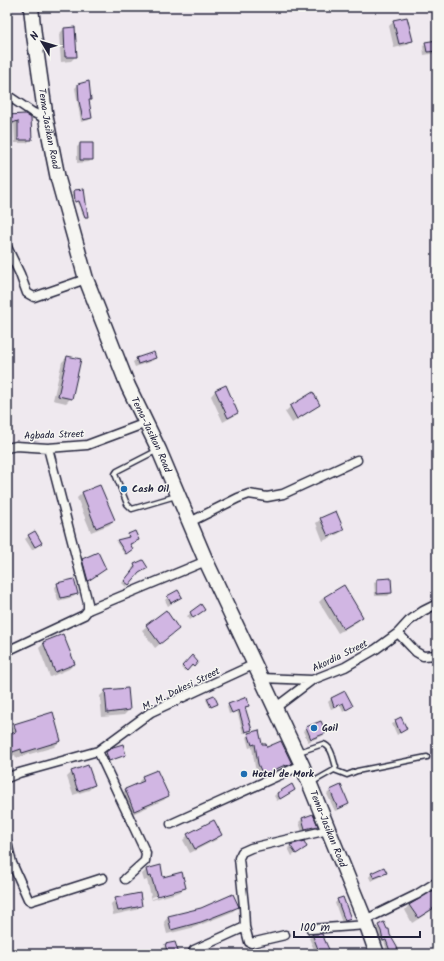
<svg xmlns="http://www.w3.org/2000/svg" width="444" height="961" viewBox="0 0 444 961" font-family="Kalam,sans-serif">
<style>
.shadow{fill:#0003;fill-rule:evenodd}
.building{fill:#d1b6e3;stroke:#22223b}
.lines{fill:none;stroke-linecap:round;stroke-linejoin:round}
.service-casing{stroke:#22223b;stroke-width:7}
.minor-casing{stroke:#22223b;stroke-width:11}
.trunk-casing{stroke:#22223b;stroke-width:17}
.service{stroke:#f6f6f2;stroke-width:4}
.minor{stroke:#f6f6f2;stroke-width:8}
.trunk{stroke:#f6f6f2;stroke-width:14}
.poi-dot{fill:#1f6fb2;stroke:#f6f6f2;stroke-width:1.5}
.labels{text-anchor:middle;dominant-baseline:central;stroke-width:3;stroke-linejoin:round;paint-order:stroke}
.street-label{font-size:10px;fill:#22223b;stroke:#f6f6f2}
.poi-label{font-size:10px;font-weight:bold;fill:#22223b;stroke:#f6f6f2;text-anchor:start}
</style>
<rect width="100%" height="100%" fill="#efe9ef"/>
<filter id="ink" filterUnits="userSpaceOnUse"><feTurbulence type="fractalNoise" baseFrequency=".025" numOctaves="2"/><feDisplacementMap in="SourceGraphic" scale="8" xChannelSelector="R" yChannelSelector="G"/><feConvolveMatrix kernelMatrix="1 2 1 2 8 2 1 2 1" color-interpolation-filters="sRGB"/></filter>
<g filter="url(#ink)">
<!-- shadow -->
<path class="shadow" d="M394 21 412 40 407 45 394 48 389 26Z
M64 29 76 56 71 61 61 62 59 34Z
M437 41V53L424 55 423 46 426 43Z
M78 85 90 100 88 101 91 117 89 120 81 122 75 88Z
M7 108 10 116 25 115 31 139 27 143H15L14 124 7 127Z
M80 144 92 159 89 162 77 163V147Z
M74 191 87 216 86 218H84L78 202H74L73 192Z
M67 357 71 398 66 403 53 400 62 362Z
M155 358 152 361 135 367 133 362 137 359Z
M215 391 237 413 232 417 223 422 211 396Z
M313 394 319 405 314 409 292 423 285 412 290 407Z
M100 486 114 520 109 525 91 532 77 498 82 493Z
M321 519 343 530 338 534 323 541 316 523Z
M34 532 41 543 32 550 25 539Z
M134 533 129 544 131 550 125 555 116 542 128 538 127 536 128 535Z
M83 560 99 573 83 585 78 565Z
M143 561 147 568 136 575 126 587 122 583 133 570 132 568Z
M377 580 391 593 388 596H375L374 583Z
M58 584 77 594 73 597 58 601 55 587Z
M344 586 362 617 357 622 338 633 319 602 324 597Z
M168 597H181L168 606 165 600Z
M201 606 204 610 190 620 187 616Z
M147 626 178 629 155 648 142 630Z
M7 637 10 643 7 645Z
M44 643 74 664 69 669 50 677 39 648Z
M192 657 197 662 192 667 190 666 185 671 181 668Z
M127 689 129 710 124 715 102 717 100 696 105 691Z
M345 692 352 706 343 712 340 705 331 709 328 702 331 699Z
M208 698 215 705 210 707 206 700Z
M229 705 248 706 245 708 250 730 248 732 243 733 237 711 229 714 227 707Z
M52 714 60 741 54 747 16 758 15 755 7 758V736L9 735 8 731 14 725Z
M401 719 406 729 397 735 392 724Z
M306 728 325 733 322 736 308 742 303 731Z
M249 734 262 746 291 763 283 769 282 767 260 777 255 767 252 747 249 748 246 737Z
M107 752 125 755 123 757V755L106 761 104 756Z
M72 772 94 785 89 790 73 795 67 777Z
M143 777 168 796 164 800 130 815 121 794 126 790 140 784 139 781Z
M340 787 348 804 344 807 335 811 327 794 330 791Z
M294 790 277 801 274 796 277 793Z
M302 819 316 826 313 829 302 832 299 822Z
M188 835H221L216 840 190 853 183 840Z
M291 845 306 847 292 856 288 848Z
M147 869 163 878 185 887 180 892 152 900 147 880 144 881 142 874ZM181 888V890L152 899V897Z
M372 873H385L382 876 371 881 369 877Z
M437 889V907L412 923 405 910 409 905Z
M116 899 141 905 136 910 113 915 111 904Z
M338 900 350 918 342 923 335 903Z
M237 907 232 912 195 927 167 934 164 922 168 917Z
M379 926 390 936 396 954H388L384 942H381L379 933 377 928Z
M312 935H321L330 954H316L309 938Z
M166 945 177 954H164L163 948Z"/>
<!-- building -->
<path class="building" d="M407 17 413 41 399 44 393 20Z
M75 27 77 57H65L64 28Z
M437 40V51L427 52 425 42Z
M89 81 91 100H89L92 118 83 120 79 101 78 84Z
M25 114 31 118 32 140H18V121L7 125V115Z
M80 143H93V160H80Z
M84 189 88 217H85L79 201 75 202 74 190Z
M154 352 156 358 138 364 136 358Z
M67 356 81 359 72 399 58 396Z
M226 385 238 413 228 418 215 390Z
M313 392 320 405 297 419 290 406Z
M100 485 115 520 96 528 82 492Z
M336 511 344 530 328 536 320 518Z
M35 531 42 543 35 547 28 535Z
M135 531 139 540 130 544 133 549 126 554 117 540 129 537 128 534Z
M98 552 106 569 88 581 82 559Z
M143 560 148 568 139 573 129 585 124 581 135 567 134 564Z
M391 578 392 593 377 594V579Z
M74 579 78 594 61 598 57 583Z
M344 585 363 617 343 629 324 597Z
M178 590 182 597 171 603 167 596Z
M201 604 205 610 193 618 190 612Z
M166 610 179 629 160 644 146 625Z
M63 634 75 664 55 672 43 642Z
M192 655 198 662 194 667 192 665 187 671 182 666Z
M128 688 130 710 107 713 105 690Z
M345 691 353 706 346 710 343 703 334 707 331 698Z
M214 695 218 704 211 707 207 698Z
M247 697 249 706 245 707 252 730 245 732 239 710 232 713 228 704Z
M53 712 61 741 22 753 21 749 7 754V735L16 732 14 724Z
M401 717 407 729 400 733 395 720Z
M321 721 326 733 311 739 306 727Z
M259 730 262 744H266L267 747 281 741 292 764 286 766 285 765 263 775 258 764 255 744 252 745 248 733Z
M123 744 126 755 109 761 106 752 113 747Z
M88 765 95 785 78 791 71 771Z
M157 770 169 796 134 811 125 789 144 781 142 776Z
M292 784 295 790 280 799 277 793Z
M341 785 349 804 338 809 330 790Z
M313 814 318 826 305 829 302 818Z
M214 820 222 835 195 849 187 834Z
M304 841 307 847 296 854 290 845Z
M161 865 163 877 182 872 186 888 157 896 151 876 148 877 146 869Z
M384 867 387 873 374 878 371 873Z
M437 888V906L418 918 409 905Z
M140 893 142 906 118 911 115 898Z
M233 894 239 907 201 922 171 930 168 916 201 908Z
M343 897 351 919 345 921 337 899Z
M384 922 387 929H389L390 935 397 947 399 954H391L386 940 383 941 381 931 378 925Z
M312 934H322L331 954H320Z
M175 942 179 954H168L165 944Z"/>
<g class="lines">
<defs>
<path id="service" d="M156 451 117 471 115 474 127 504 132 509 176 496
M299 752 323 744C332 746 333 759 336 767L334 770 311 783
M334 770 347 775 357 771 427 757"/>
<path id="minor" d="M7 95 32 112 46 119
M7 247 20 274 27 293 34 297 86 279
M7 448 16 446 48 448 87 445 146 423
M190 522 238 498 249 494 267 497 283 494 357 460
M88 610 206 561
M398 633 416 652 423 656 437 655
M7 651 84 615 88 610V603L48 448
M261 678 312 680 345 667 376 649 398 633 409 621 423 611 437 604
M275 708 312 680
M98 751 146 853 145 861 125 879
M7 778 19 773 98 751 151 712 255 664
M171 824 302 765
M7 842 12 863 28 899 31 901 103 878
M365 920 416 895 437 882
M245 927 249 942 251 943 285 935
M311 929 367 925
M192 954 194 950 245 927 244 906 239 858 242 852 251 848 328 830"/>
<g id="trunk">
<path id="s1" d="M31 7 34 35 46 119 58 179 86 279 128 386 159 450 206 561 302 765 365 920 377 954"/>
</g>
</defs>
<!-- service casing -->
<use href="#service" class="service-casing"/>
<!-- minor casing -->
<use href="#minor" class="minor-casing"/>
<!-- trunk casing -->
<use href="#trunk" class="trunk-casing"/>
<!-- service -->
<use href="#service" class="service"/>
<!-- minor -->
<use href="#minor" class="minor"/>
<!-- trunk -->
<use href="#trunk" class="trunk"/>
</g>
</g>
<!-- markers -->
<g class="poi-dot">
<circle cx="124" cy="489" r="4"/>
<circle cx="314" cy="728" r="4"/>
<circle cx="244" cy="774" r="4"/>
</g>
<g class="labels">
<!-- street labels -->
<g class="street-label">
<text stroke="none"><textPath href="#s1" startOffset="123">Tema-Jasikan Road</textPath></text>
<text transform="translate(54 435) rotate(-2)">Agbada Street</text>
<text stroke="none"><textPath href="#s1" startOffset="447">Tema-Jasikan Road</textPath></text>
<text transform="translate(340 656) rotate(-26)">Akordia Street</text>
<text transform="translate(181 689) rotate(-26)">M. M. Dakesi Street</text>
<text stroke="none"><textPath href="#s1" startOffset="879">Tema-Jasikan Road</textPath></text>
</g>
<!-- poi labels -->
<g class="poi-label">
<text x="132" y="489">Cash Oil</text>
<text x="322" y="728">Goil</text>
<text x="252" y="774">Hotel de Mork</text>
</g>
</g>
<!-- margin -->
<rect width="444" height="961" fill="none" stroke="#f6f6f2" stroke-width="24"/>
<rect x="12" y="12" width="420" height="937" fill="none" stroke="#22223b" stroke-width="1.5" filter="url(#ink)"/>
<!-- north arrow -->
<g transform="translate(42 42) rotate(308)" stroke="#f6f6f2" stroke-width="3" paint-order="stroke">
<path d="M0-3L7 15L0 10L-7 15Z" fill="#22223b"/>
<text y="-6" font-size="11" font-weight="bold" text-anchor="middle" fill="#22223b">N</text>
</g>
<!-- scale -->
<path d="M294 931v6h126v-6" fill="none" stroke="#22223b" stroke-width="2"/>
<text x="300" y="931" font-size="12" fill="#22223b" stroke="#f6f6f2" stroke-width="3" paint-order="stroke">100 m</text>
</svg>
